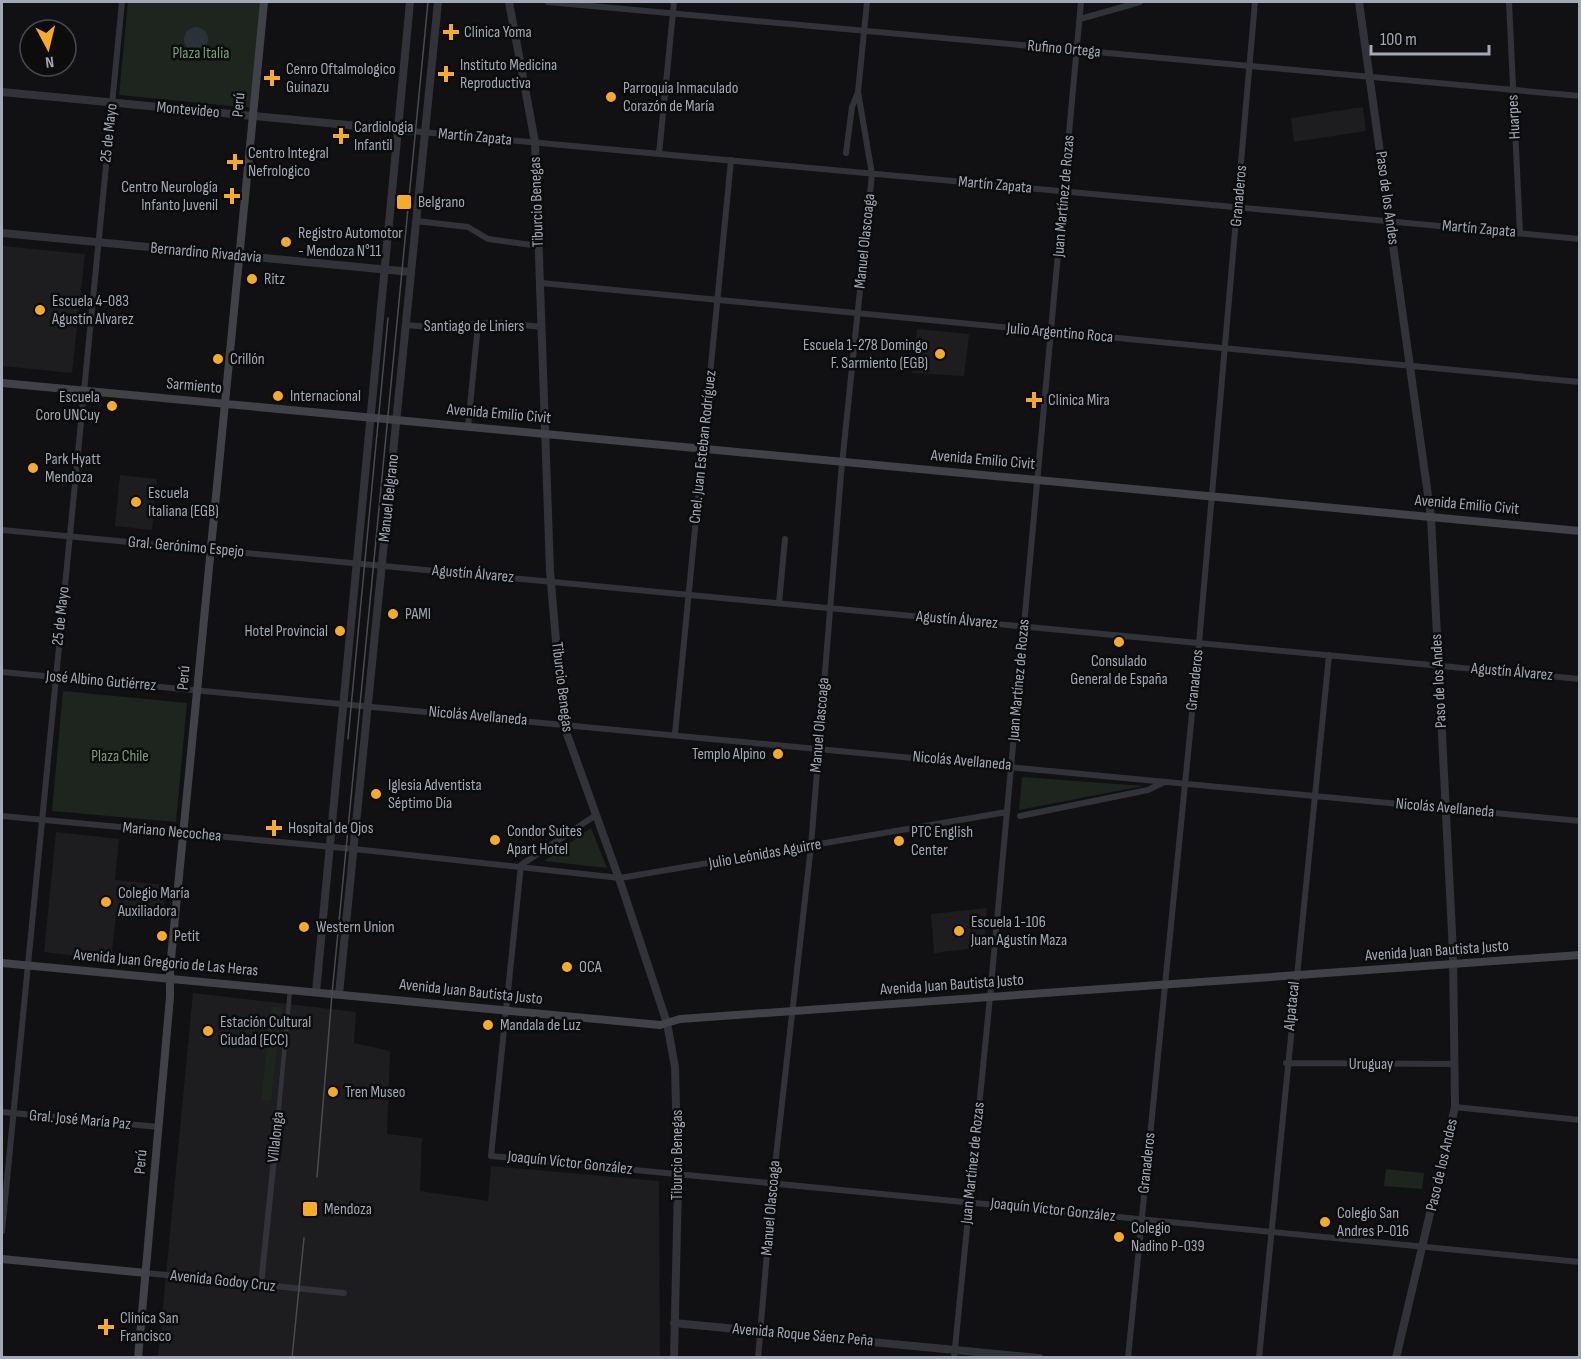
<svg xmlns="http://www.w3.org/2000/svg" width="1581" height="1359" viewBox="0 0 1581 1359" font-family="'Sofia Sans Condensed',sans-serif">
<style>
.built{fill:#1d1d20}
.green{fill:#1d251e}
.water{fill:#293238}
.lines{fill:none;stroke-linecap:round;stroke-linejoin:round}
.pedestrian{stroke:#323338;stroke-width:4.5}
.minor{stroke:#323338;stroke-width:6}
.tertiary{stroke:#323338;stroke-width:8}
.secondary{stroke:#404248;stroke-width:8}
.tram{stroke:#494b51;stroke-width:1.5}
.poi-dot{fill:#f6ab26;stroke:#0c0c0d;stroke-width:2}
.labels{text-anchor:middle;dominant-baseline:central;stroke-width:5;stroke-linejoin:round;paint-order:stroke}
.poi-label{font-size:16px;fill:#a2a8b4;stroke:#0c0c0d;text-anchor:start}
.street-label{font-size:16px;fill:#a2a8b4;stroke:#0c0c0d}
.park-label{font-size:16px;fill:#789f7a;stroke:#0c0c0d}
</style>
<rect width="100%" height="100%" fill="#111113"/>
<!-- built -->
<path class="built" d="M1363 107 1366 131 1294 142 1291 118Z
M2 246 85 254 72 373 2 366Z
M917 329 969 334 964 376 912 373Z
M120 475 157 479 152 530 115 526Z
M56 832 119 839 115 880 166 885 163 919 116 915 111 960 44 952Z
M987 908 984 947 934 953 931 914Z
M193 993 356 1012 354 1043 390 1051 387 1134 422 1138 420 1191 488 1201 491 1166 659 1181 660 1357 158 1358Z"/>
<!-- green -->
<path class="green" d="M128 2H262L251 108 119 95Z
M63 691 187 703 176 822 52 811Z
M1022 777 1143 786 1019 810Z
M591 828 607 868 544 861Z
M271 1007H282L271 1101 261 1100Z
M1386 1169 1424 1173 1422 1189 1384 1186Z"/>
<!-- water -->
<path class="water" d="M184 39a12 12 0 1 1 24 0a12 12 0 1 1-24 0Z"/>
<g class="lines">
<!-- pedestrian -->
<path class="pedestrian" d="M276 1139 290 990"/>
<!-- minor -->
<path class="minor" d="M548 2 1580 96
M1509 2 1520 233
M1080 19 1140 2
M411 131 1580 239
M846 153 852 107 858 92
M659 154 674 2
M416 221 468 227 488 239 539 246
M541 283 1580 382
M406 325 442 328 493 322 542 327
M468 427 478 324
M2 530 1580 679
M779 603 785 539
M2 672 1580 821
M675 734 731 160
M596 815 521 865 491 1156 1580 1262
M2 816 354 849 620 878 1007 812
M1020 816 1148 790 1164 782
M1286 1063 1455 1064
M1455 1107 1580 1120
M2 1112 159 1127
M2 1231 122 2
M146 1273 344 1293
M261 1285 276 1139
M758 1358 773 1183 811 846 841 474 872 174 858 92 867 2
M954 1358 990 997 1081 2
M1128 1358 1199 643 1255 2
M1259 1358 1329 655"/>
<!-- tertiary -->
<path class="tertiary" d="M509 2 535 142 550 571 563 723 622 887 667 1023 675 1067 678 1185 674 1358
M1359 2 1431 517 1453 952 1455 1107 1396 1358
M2 92 411 131
M2 233 411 272
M316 992 410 2
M339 994 438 2
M674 1323 1039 1358"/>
<!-- secondary -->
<path class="secondary" d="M2 383 1580 531
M2 963 660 1025 680 1019 1580 955
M2 1259 146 1273
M138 1358 170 997V969L264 2"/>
<!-- tram -->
<path class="tram" d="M348 739 388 318
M317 1177 332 994 428 2
M292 1358 304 1238"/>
</g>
<!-- markers -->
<g class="poi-dot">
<path d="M448 23h6v6h6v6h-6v6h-6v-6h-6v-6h6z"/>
<path d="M443 65h6v6h6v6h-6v6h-6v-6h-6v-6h6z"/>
<path d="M269 69h6v6h6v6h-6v6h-6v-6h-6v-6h6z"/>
<circle cx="611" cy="97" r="6"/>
<path d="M338 127h6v6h6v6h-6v6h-6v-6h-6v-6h6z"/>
<path d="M232 153h6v6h6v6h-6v6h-6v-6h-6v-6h6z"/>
<path d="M229 187h6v6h6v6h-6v6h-6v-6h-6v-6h6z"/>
<rect x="396" y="194" width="16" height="16" rx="3"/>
<circle cx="286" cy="242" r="6"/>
<circle cx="252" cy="279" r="6"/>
<circle cx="40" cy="310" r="6"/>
<circle cx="940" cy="354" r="6"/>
<circle cx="218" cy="359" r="6"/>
<circle cx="278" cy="396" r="6"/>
<path d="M1031 391h6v6h6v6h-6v6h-6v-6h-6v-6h6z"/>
<circle cx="112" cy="406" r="6"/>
<circle cx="33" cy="468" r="6"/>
<circle cx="136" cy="502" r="6"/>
<circle cx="393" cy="614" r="6"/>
<circle cx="340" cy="631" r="6"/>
<circle cx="1119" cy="642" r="6"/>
<circle cx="778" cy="754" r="6"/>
<circle cx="376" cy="794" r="6"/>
<path d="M271 819h6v6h6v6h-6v6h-6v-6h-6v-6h6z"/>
<circle cx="495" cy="840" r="6"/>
<circle cx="899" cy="841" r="6"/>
<circle cx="106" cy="902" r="6"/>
<circle cx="304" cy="927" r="6"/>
<circle cx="959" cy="931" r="6"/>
<circle cx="162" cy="936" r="6"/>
<circle cx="567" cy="967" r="6"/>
<circle cx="488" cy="1025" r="6"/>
<circle cx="208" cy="1031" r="6"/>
<circle cx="333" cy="1092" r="6"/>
<rect x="302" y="1201" width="16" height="16" rx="3"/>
<circle cx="1325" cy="1222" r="6"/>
<circle cx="1119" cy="1237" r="6"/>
<path d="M103 1318h6v6h6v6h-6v6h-6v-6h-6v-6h6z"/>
</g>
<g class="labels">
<!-- poi labels -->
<g class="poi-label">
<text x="464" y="32">Clinica Yoma</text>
<text x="460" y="65">Instituto Medicina<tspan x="460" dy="18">Reproductiva</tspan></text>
<text x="286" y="69">Cenro Oftalmologico<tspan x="286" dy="18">Guinazu</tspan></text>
<text x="623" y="88">Parroquia Inmaculado<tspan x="623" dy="18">Corazón de María</tspan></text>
<text x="354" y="127">Cardiologia<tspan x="354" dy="18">Infantil</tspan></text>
<text x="248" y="153">Centro Integral<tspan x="248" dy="18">Nefrologico</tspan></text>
<text x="218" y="187" text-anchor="end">Centro Neurología<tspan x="218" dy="18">Infanto Juvenil</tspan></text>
<text x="418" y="202">Belgrano</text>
<text x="298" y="233">Registro Automotor<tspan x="298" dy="18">- Mendoza N°11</tspan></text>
<text x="264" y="279">Ritz</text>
<text x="52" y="301">Escuela 4-083<tspan x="52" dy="18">Agustín Alvarez</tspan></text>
<text x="928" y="345" text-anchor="end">Escuela 1-278 Domingo<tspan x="928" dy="18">F. Sarmiento (EGB)</tspan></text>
<text x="230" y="359">Crillón</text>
<text x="290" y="396">Internacional</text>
<text x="100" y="397" text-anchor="end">Escuela<tspan x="100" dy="18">Coro UNCuy</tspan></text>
<text x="1048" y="400">Clinica Mira</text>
<text x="45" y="459">Park Hyatt<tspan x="45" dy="18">Mendoza</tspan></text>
<text x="148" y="493">Escuela<tspan x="148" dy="18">Italiana (EGB)</tspan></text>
<text x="405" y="614">PAMI</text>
<text x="328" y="631" text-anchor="end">Hotel Provincial</text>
<text x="1119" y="661" text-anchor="middle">Consulado<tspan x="1119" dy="18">General de España</tspan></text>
<text x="766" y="754" text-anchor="end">Templo Alpino</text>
<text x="388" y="785">Iglesia Adventista<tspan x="388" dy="18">Séptimo Día</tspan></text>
<text x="288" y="828">Hospital de Ojos</text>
<text x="507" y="831">Condor Suites<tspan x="507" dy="18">Apart Hotel</tspan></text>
<text x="911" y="832">PTC English<tspan x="911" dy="18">Center</tspan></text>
<text x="118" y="893">Colegio María<tspan x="118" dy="18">Auxiliadora</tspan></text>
<text x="971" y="922">Escuela 1-106<tspan x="971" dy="18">Juan Agustín Maza</tspan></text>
<text x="316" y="927">Western Union</text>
<text x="174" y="936">Petit</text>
<text x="579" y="967">OCA</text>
<text x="220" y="1022">Estación Cultural<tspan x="220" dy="18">Ciudad (ECC)</tspan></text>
<text x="500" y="1025">Mandala de Luz</text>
<text x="345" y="1092">Tren Museo</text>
<text x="324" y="1209">Mendoza</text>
<text x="1337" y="1213">Colegio San<tspan x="1337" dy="18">Andres P-016</tspan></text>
<text x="1131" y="1228">Colegio<tspan x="1131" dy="18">Nadino P-039</tspan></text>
<text x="120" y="1318">Cliníca San<tspan x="120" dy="18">Francisco</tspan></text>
</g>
<!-- street labels -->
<g class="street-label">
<text transform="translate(1064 49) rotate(5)">Rufino Ortega</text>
<text transform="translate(239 105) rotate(-85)">Perú</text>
<text transform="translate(188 110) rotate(5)">Montevideo</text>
<text transform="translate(1514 117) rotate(-93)">Huarpes</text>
<text transform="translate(109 133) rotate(-84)">25 de Mayo</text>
<text transform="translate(475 137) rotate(5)">Martín Zapata</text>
<text transform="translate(995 185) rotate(5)">Martín Zapata</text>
<text transform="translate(1064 196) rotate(-85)">Juan Martínez de Rozas</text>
<text transform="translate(1239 196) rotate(-85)">Granaderos</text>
<text transform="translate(1387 198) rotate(82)">Paso de los Andes</text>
<text transform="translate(537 202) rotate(-92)">Tiburcio Benegas</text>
<text transform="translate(1479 229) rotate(5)">Martín Zapata</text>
<text transform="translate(865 241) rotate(-84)">Manuel Olascoaga</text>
<text transform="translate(206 253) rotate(5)">Bernardino Rivadavia</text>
<text x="474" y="326">Santiago de Liniers</text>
<text transform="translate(1060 333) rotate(5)">Julio Argentino Roca</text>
<text transform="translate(194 386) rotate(5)">Sarmiento</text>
<text transform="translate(499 414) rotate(5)">Avenida Emilio Civit</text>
<text transform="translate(703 447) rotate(-84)">Cnel. Juan Esteban Rodríguez</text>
<text transform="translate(983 460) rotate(5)">Avenida Emilio Civit</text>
<text transform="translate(389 498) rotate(-84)">Manuel Belgrano</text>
<text transform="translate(1467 505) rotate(5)">Avenida Emilio Civit</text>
<text transform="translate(186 547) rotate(5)">Gral. Gerónimo Espejo</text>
<text transform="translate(473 574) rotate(5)">Agustín Álvarez</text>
<text transform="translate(61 616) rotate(-84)">25 de Mayo</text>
<text transform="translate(957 620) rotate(5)">Agustín Álvarez</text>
<text transform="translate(1512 672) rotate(5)">Agustín Álvarez</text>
<text transform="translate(184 678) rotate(-85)">Perú</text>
<text transform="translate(1019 680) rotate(-85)">Juan Martínez de Rozas</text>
<text transform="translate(1195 680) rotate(-84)">Granaderos</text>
<text transform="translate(101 681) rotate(5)">José Albino Gutiérrez</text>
<text transform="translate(1439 681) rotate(-93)">Paso de los Andes</text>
<text transform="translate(562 687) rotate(83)">Tiburcio Benegas</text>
<text transform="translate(478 716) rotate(5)">Nicolás Avellaneda</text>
<text transform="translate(820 725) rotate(-85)">Manuel Olascoaga</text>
<text transform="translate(962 761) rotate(5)">Nicolás Avellaneda</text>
<text transform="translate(1445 808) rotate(5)">Nicolás Avellaneda</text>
<text transform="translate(172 832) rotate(5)">Mariano Necochea</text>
<text transform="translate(765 854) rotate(-10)">Julio Leónidas Aguirre</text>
<text transform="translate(1437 951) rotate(-4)">Avenida Juan Bautista Justo</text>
<text transform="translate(166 963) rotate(5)">Avenida Juan Gregorio de Las Heras</text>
<text transform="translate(952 985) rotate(-4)">Avenida Juan Bautista Justo</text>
<text transform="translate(471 992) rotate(6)">Avenida Juan Bautista Justo</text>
<text transform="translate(1292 1006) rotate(-84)">Alpatacal</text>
<text x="1371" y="1064">Uruguay</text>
<text transform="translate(80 1120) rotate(5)">Gral. José María Paz</text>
<text transform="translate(276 1137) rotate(-84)">Villalonga</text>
<text transform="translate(677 1155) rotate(-90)">Tiburcio Benegas</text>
<text transform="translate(141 1162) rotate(-85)">Perú</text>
<text transform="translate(570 1163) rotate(6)">Joaquín Víctor González</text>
<text transform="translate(973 1163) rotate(-84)">Juan Martínez de Rozas</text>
<text transform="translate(1147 1163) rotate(-84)">Granaderos</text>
<text transform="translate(1442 1165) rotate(-77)">Paso de los Andes</text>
<text transform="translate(771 1208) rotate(-85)">Manuel Olascoaga</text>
<text transform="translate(1053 1210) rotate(6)">Joaquín Víctor González</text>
<text transform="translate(223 1281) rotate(6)">Avenida Godoy Cruz</text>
<text transform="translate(803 1335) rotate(5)">Avenida Roque Sáenz Peña</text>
</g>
<!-- park labels -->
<g class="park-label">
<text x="201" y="53">Plaza Italia</text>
<text x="120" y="756">Plaza Chile</text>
</g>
</g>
<!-- border -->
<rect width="1581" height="1359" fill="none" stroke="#a2a8b4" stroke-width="6"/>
<!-- north arrow -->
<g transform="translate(48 48) rotate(173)"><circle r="28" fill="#0c0c0d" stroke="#484a50" stroke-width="1.5"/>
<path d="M0-4.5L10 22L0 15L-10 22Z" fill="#f6ab26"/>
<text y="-9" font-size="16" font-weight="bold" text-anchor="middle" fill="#a2a8b4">N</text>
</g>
<!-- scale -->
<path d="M1371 45v9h118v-9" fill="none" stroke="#a2a8b4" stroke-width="3"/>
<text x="1380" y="45" font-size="18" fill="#a2a8b4" stroke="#0c0c0d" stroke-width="4.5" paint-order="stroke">100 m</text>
</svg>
